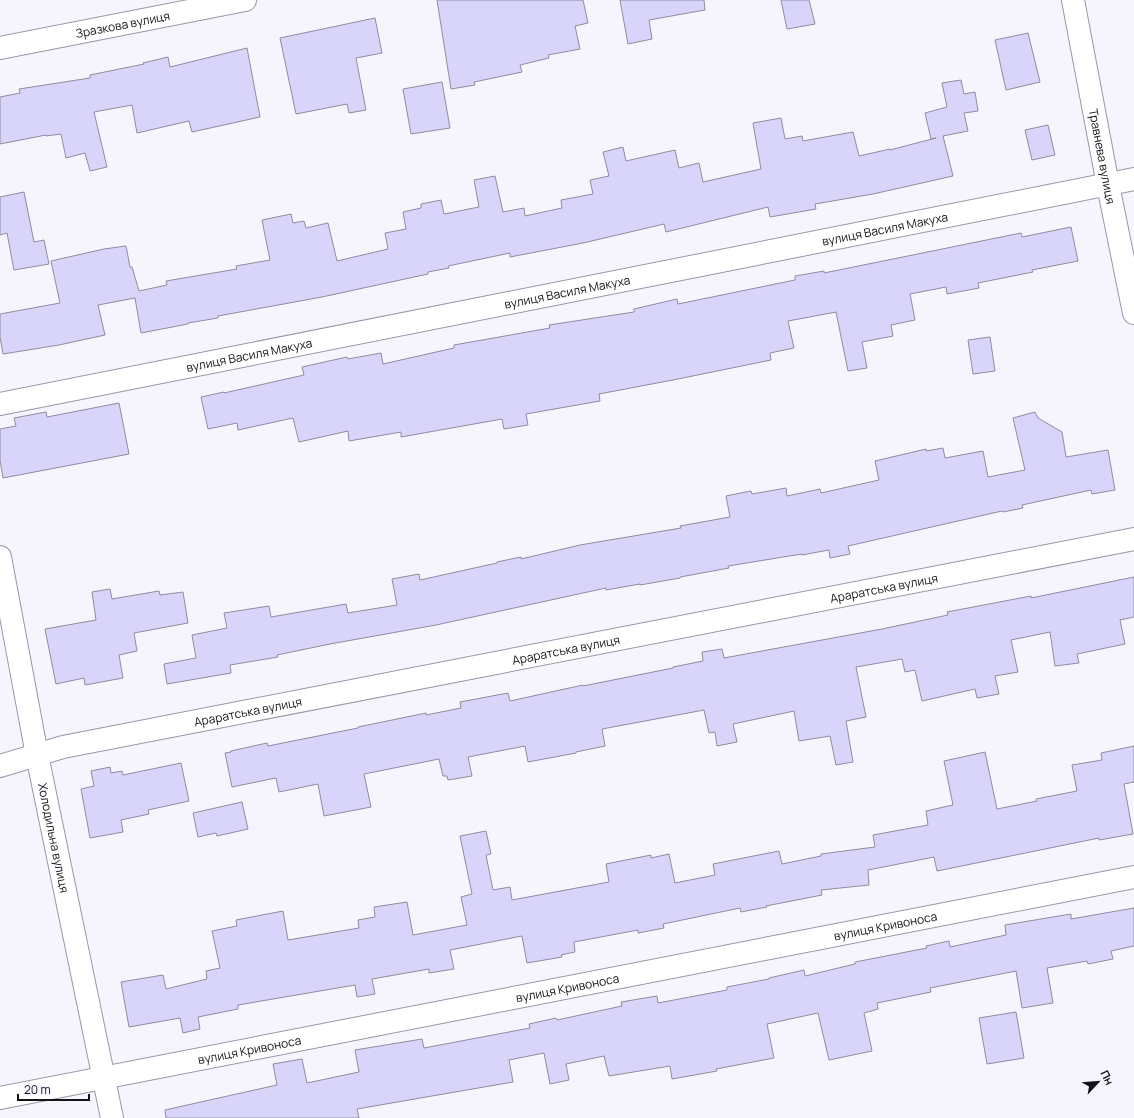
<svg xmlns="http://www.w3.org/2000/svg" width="1134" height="1118" viewBox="0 0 1134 1118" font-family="Manrope,sans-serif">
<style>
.building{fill:#d9d5fa;stroke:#8e8c9e}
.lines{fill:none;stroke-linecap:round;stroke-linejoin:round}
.minor-casing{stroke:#9897a9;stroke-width:24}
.tertiary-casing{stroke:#9897a9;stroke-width:24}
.minor{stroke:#fff;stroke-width:22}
.tertiary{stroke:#fff;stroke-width:22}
.labels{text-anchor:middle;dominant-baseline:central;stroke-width:3.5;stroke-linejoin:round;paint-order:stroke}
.street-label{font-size:12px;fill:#131219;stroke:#f6f5fd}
</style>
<rect width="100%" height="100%" fill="#f6f5fd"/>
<!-- building -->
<path class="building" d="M437 0H583L588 23 575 26 580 49 548 55 549 58 520 65 522 72 474 82 475 85 451 89Z
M620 0H704L705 10 649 20 652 39 628 44Z
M781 0H809L815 24 787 29Z
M375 18 382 53 356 58 366 110 349 113 347 104 296 114 280 38Z
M1028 33 1040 82 1006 90 995 40Z
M247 48 260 117 192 132 189 121 137 133 132 105 94 112 107 167 90 171 85 153 66 158 61 134 46 136V135L0 144V97L20 93 19 89 90 78V75L144 64 143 63 168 57 170 67Z
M961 80 964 94 975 92 978 111 964 113 968 131 943 136 953 176 873 194 815 204 816 209 770 217 768 207 666 232 664 224 583 243 510 257V253L448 266 449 268 428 272V274L322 297 218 316V318L188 323V324L141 333 135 298 98 305 105 335 59 345 3 354 0 337V314L60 303 51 261 104 249 126 246 130 267H132L139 291 167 285 166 281 237 269 236 266 270 260 262 220 291 214 293 223 304 221 306 228 328 223 337 261 388 249 385 233 406 229 403 212 421 208V204L441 200 444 214 479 207 474 180 495 176 503 212 524 208 525 216 562 208 561 200 593 194 590 180 609 176 603 152 623 147 626 161 675 150 679 168 699 163 703 182 761 169 753 123 781 118 785 139 802 136 803 141 853 132 859 156 890 149V150L936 138 931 139 925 113 947 107 942 83Z
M442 82 450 128 411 134 403 89Z
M1048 125 1055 155 1032 160 1025 130Z
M24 192 34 242 44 240 49 264 14 270 7 233 0 235V197Z
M1071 227 1078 261 1032 270 1033 272 978 283 979 288 947 294 946 287 910 294 915 320 891 325 893 336 862 342 867 368 848 371 836 312 788 321 794 348 770 353 771 360 678 379 599 394 600 401 526 414 528 425 504 429 502 419 401 437V432L349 441 348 431 299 442 293 418 238 430 237 423 208 429 201 397 224 392V393L304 375 302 367 347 357 348 359 381 353 383 364 454 348V345L550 328 549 325 634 312V309L677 299 678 304 795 280V276L824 271V273L1021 233 1022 237Z
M990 337 995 371 973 374 968 340Z
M119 403 129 454 3 478 0 460V429L16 426 14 418 46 412 47 417Z
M1035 412 1038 418 1062 432 1066 457 1108 450 1115 490 1092 494 1091 490 1022 505 1023 508 1003 512 1002 511 848 546 850 554 830 558 829 550 802 555V554L728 566 729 568 680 577V578L640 585V584L606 590V588L436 625 330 644 277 655 278 657 230 665 231 673 167 684 164 664 196 658 192 635 227 628 224 613 269 606 271 617 346 604 348 613 397 605 392 579 419 574 420 580 497 563V562L521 557V559L580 545 681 528 680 526 730 517 726 496 751 491 752 494 786 488 787 496 820 489 821 493 879 480 875 461 926 449V451L943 448 945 458 983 451 988 477 1025 470 1013 418Z
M1134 577V617L1120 620 1125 644 1077 654 1079 663 1055 666 1050 632 1011 640 1018 672 995 676 999 694 977 698 975 689 922 701 915 670 905 672 902 659 856 667 866 717 846 721 853 762 836 765 830 736 799 741 794 711 733 724 737 742 717 746 715 732 709 733 704 710 602 729 605 746 576 752V753L528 762 525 746 468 757 472 776 448 780 447 776H443L439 759 364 774 371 807 324 816 318 784 279 792 276 778 232 787 225 753 231 752V751L267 743 268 746 358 728V727L426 713V715L461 708 460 702 508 693 510 701 583 685V686L673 668V667L703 661 702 652 722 649 724 658 882 629 948 615 947 612 1031 596V598Z
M110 589 112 599 159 591 160 595 183 592 188 623 134 633 137 651 119 655 123 678 85 685 84 678 56 684 45 629 96 620 92 592Z
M1134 746V782L1124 784 1133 834 1099 840V838L937 871 934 857 868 870 869 885 821 890 822 895 766 906 767 907 741 912 740 908 663 924 664 928 638 933V930L574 942 575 952 561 955 562 957 527 963 522 936 450 950 454 969 429 973V969L372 979 375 994 357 997 355 985 238 1005V1009L198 1017 200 1029 183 1033 180 1018 129 1027 121 982 163 975 166 989 207 979 206 971 220 968 212 931 237 926 236 920 283 911 288 940 359 928 358 920 375 917 374 907 407 902 413 935 467 925 461 897 472 894 460 836 486 831 491 854 486 855 493 890 510 887 512 900 609 882 606 864 651 855V858L669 854 675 883 715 875 713 864 779 851 782 864 821 856V854L875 847 873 835 928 825 926 811 953 805 944 761 985 752 997 809 1037 801 1036 799 1077 791 1072 765 1102 760 1101 753Z
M181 763 189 801 148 810 149 814 121 820 123 832 90 838 81 789 94 786 91 771 110 767 111 773 122 771 123 775Z
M242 802 248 829 217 836 216 833 198 837 193 813Z
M1134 908V946L1111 951 1113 959 1088 964 1087 961 1047 968 1053 1003 1022 1008 1016 971 930 988 931 992 877 1003 878 1009 864 1013 872 1051 829 1060 818 1013 767 1024 774 1058 716 1069 717 1071 672 1079 670 1066 609 1076 604 1056 566 1064 569 1080 550 1084 544 1053 509 1060 513 1082 357 1109 359 1118H166L165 1110 277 1085 273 1064 302 1059 307 1083 359 1072 355 1050 422 1039 424 1048 530 1028 529 1024 556 1018 557 1020 622 1006 621 1002 657 996 658 1003 727 990V987L769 979V978L804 970 805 976 855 964V962L927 948 926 946 949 941 950 947 1006 935 1005 925 1071 914V919Z
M1016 1012 1024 1058 987 1064 979 1018Z"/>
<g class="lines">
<defs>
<g id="minor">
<path id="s1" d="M1073 0 1108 185 1134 313"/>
<path id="s2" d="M0 404 1134 179"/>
<path id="s3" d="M0 557 37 755 112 1118"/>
<path id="s4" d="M0 766 63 747 1134 539"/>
<path id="s5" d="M0 1098 1134 877"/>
</g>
<g id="tertiary">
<path id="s6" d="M0 48 245 0"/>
</g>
</defs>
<!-- minor casing -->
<use href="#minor" class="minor-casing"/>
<!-- tertiary casing -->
<use href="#tertiary" class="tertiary-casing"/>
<!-- minor -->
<use href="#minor" class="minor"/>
<!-- tertiary -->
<use href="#tertiary" class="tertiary"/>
</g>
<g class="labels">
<!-- street labels -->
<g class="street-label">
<text stroke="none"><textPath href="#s6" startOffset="125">Зразкова вулиця</textPath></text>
<text stroke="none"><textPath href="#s1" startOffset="159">Травнева вулиця</textPath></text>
<text stroke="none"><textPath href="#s2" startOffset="902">вулиця Василя Макуха</textPath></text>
<text stroke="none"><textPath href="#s2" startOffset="578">вулиця Василя Макуха</textPath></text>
<text stroke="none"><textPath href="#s2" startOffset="254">вулиця Василя Макуха</textPath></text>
<text stroke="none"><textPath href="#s4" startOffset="902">Араратська вулиця</textPath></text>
<text stroke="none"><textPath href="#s4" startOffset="578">Араратська вулиця</textPath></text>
<text stroke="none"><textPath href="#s4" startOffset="254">Араратська вулиця</textPath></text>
<text stroke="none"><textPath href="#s3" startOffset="286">Холодильна вулиця</textPath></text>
<text stroke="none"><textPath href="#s5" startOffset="902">вулиця Кривоноса</textPath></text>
<text stroke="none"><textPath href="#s5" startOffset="578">вулиця Кривоноса</textPath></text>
<text stroke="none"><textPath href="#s5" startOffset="254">вулиця Кривоноса</textPath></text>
</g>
</g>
<!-- north arrow -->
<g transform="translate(1098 1082) rotate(64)" stroke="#f6f5fd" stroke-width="3" paint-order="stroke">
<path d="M0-3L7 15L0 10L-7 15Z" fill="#131219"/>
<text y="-6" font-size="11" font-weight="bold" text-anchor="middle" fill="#131219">Пн</text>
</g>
<!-- scale -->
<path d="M18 1094v6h71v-6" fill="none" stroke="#131219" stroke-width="2"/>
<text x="24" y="1094" font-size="12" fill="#131219" stroke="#f6f5fd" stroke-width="3" paint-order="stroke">20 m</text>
</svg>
